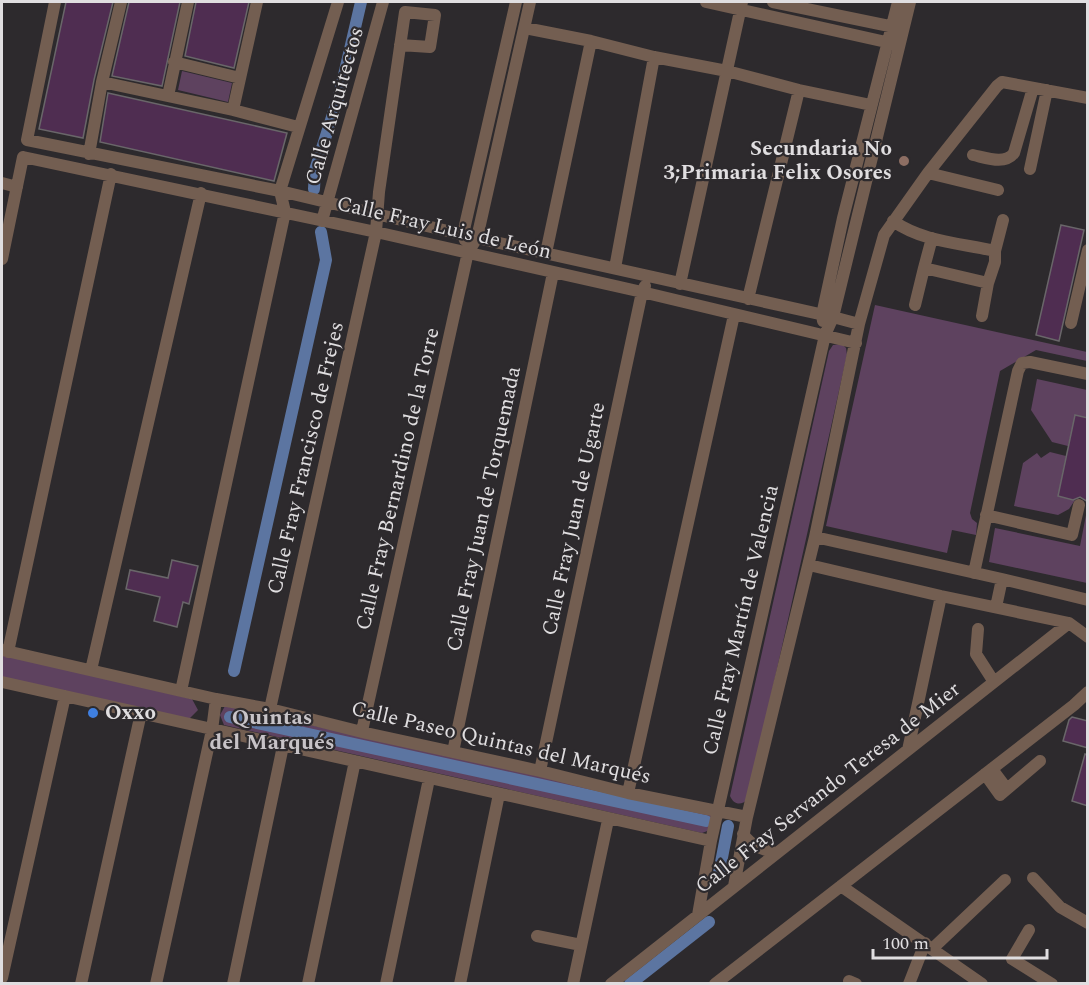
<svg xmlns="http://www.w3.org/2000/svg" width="1089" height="985" viewBox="0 0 1089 985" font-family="Spectral,serif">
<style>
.green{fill:#5e425f}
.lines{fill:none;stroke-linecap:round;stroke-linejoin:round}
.canal{stroke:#5c75a1;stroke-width:12}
.building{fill:#4f2d51;stroke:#696669;stroke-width:1.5}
.minor{stroke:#735e51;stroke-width:12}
.education-dot{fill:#8d6e63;stroke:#2d2a2d;stroke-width:2}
.shop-dot{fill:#3f7fe0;stroke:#2d2a2d;stroke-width:2}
.labels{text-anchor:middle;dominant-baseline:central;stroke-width:4.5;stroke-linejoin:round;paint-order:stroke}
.street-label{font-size:21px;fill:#e0dee0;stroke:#2d2a2d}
.poi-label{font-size:21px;font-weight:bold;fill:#e0dee0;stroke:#2d2a2d;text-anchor:end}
.neighbourhood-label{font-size:22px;font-weight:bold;fill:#c7c3c7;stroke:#2d2a2d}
</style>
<rect width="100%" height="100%" fill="#2d2a2d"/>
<!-- green -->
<path class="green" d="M182 71 232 83 228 102 178 90Z
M875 305 1087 352V361L1036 350 1000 371 970 513 972 519 977 523 976 535 952 530 947 553 826 526Z
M842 344 846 348 847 355 748 799C741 806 734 805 730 796L829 351 833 345Z
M1037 379 1087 390V418L1075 416 1068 446 1052 442 1031 410Z
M1050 452 1066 456 1058 496 1075 500 1069 509 1058 515 1014 506 1023 463 1037 453 1041 458Z
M1087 510V583L989 562 995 528 1080 546Z
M2 654 192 699 198 710 189 719 2 677Z
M225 706 707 813 714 817 710 830 702 833 224 725 220 715Z"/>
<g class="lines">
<!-- canal -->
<path class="canal" d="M314 189 315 170 340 92 361 2
M234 671 326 260 321 232
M230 717 706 821
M719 873 728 826
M630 984 709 922"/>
</g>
<!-- building -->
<path class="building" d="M66 2H113L94 80 83 138 39 129Z
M129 2H180L162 86 112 76Z
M196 2H249L234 68 185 56Z
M108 93 287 133 274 181 100 142Z
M1061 225 1084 230 1059 341 1036 335Z
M1075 415 1088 418V502L1080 497 1073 500 1058 496Z
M172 560 198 566 189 604 183 602 177 627 154 621 160 597 126 589 130 570 168 578Z
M1072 717 1088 721V748L1063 741 1069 720Z
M1085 754 1088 755V806L1072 801Z"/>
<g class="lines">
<!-- minor -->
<path class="minor" d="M55 2 27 140 280 191 477 238 833 317 859 324
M706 2 895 44
M773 2 899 28
M525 28 591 41 654 57 727 71 799 90 871 105
M174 62 240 78
M102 82 233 110 298 127
M168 96 188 2
M233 110 257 2
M89 154 102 82 121 2
M973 155C987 158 1005 165 1014 153L1033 88
M1030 169 1047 90
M928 173 998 190
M2 183 17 187
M322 221 383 2
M893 221C923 242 960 243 995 251V262L988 283 924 268 932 238
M465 240 463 234 516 2
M995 251 1003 220
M546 253 591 41
M2 259 23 157 376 232 642 292 856 343
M615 268 654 57
M680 284 742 2
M748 299 799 90
M915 305 924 268
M982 316 988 283
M823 321 822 315 843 218 898 2
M1071 323 1088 250
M986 515 1072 535 1079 505
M815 537 1002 579 1088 600
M809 565 941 596 1069 623 1088 637
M974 573 1018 371 1022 363 1030 362 1088 374
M996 607 1002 579
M978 629 976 654 994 682
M2 650 216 699 270 709 366 733 540 771 628 793 747 817
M8 652 111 174
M91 670 201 193
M2 682 711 841
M181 691 285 212 280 191 338 2
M270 709 376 232 379 192 405 12 435 15 430 47 400 45
M362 731 468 252 477 238 530 2
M908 750 941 596
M453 752 553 273
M992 769 1007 789
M540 771 642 292 645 286
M985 774 1000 795 1040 761
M628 793 734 315
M743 834C752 847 762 849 776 853
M1033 878 1060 907 1088 923
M734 886 747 817 815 537 859 324 884 235 928 173 997 86 1002 82 1088 98
M841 886 982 984
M698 915 711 841 825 335 833 317 910 2
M1029 930 1012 959 1052 984
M537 936 581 945
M932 949 1005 880
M2 978 65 696
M849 981 856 984
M81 984 141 713
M156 984 212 730 216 699
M233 984 283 746
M308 984 355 761
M386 984 429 779
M460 984 499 794
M573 984 608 820
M611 984 1069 623
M715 984 1074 705 1088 692
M909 984 925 943"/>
</g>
<!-- markers -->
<circle class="education-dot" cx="904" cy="161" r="6"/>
<circle class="shop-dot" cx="93" cy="713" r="6"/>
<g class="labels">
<!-- street labels -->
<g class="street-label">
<text transform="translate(335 106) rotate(-74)">Calle Arquitectos</text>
<text transform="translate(444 228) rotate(13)">Calle Fray Luis de León</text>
<text transform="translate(306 458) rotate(-77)">Calle Fray Francisco de Frejes</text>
<text transform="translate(398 479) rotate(-77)">Calle Fray Bernardino de la Torre</text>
<text transform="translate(484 509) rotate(-78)">Calle Fray Juan de Torquemada</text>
<text transform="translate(574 519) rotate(-78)">Calle Fray Juan de Ugarte</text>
<text transform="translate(741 620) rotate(-77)">Calle Fray Martín de Valencia</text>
<text transform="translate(501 743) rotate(13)">Calle Paseo Quintas del Marqués</text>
<text transform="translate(828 788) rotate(-38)">Calle Fray Servando Teresa de Mier</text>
</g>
<!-- poi labels -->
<g class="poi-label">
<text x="892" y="149">Secundaria No<tspan x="892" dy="24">3;Primaria Felix Osores</tspan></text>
<text x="105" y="713" text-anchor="start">Oxxo</text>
</g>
<!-- neighbourhood labels -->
<g class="neighbourhood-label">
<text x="272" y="717">Quintas<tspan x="272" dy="25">del Marqués</tspan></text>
</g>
</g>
<!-- border -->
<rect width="1089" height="985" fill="none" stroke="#e0dee0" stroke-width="6"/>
<!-- scale -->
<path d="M873 949v9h174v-9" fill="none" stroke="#e0dee0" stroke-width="3"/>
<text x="882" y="949" font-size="18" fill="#e0dee0" stroke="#2d2a2d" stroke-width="4.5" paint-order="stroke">100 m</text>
</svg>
